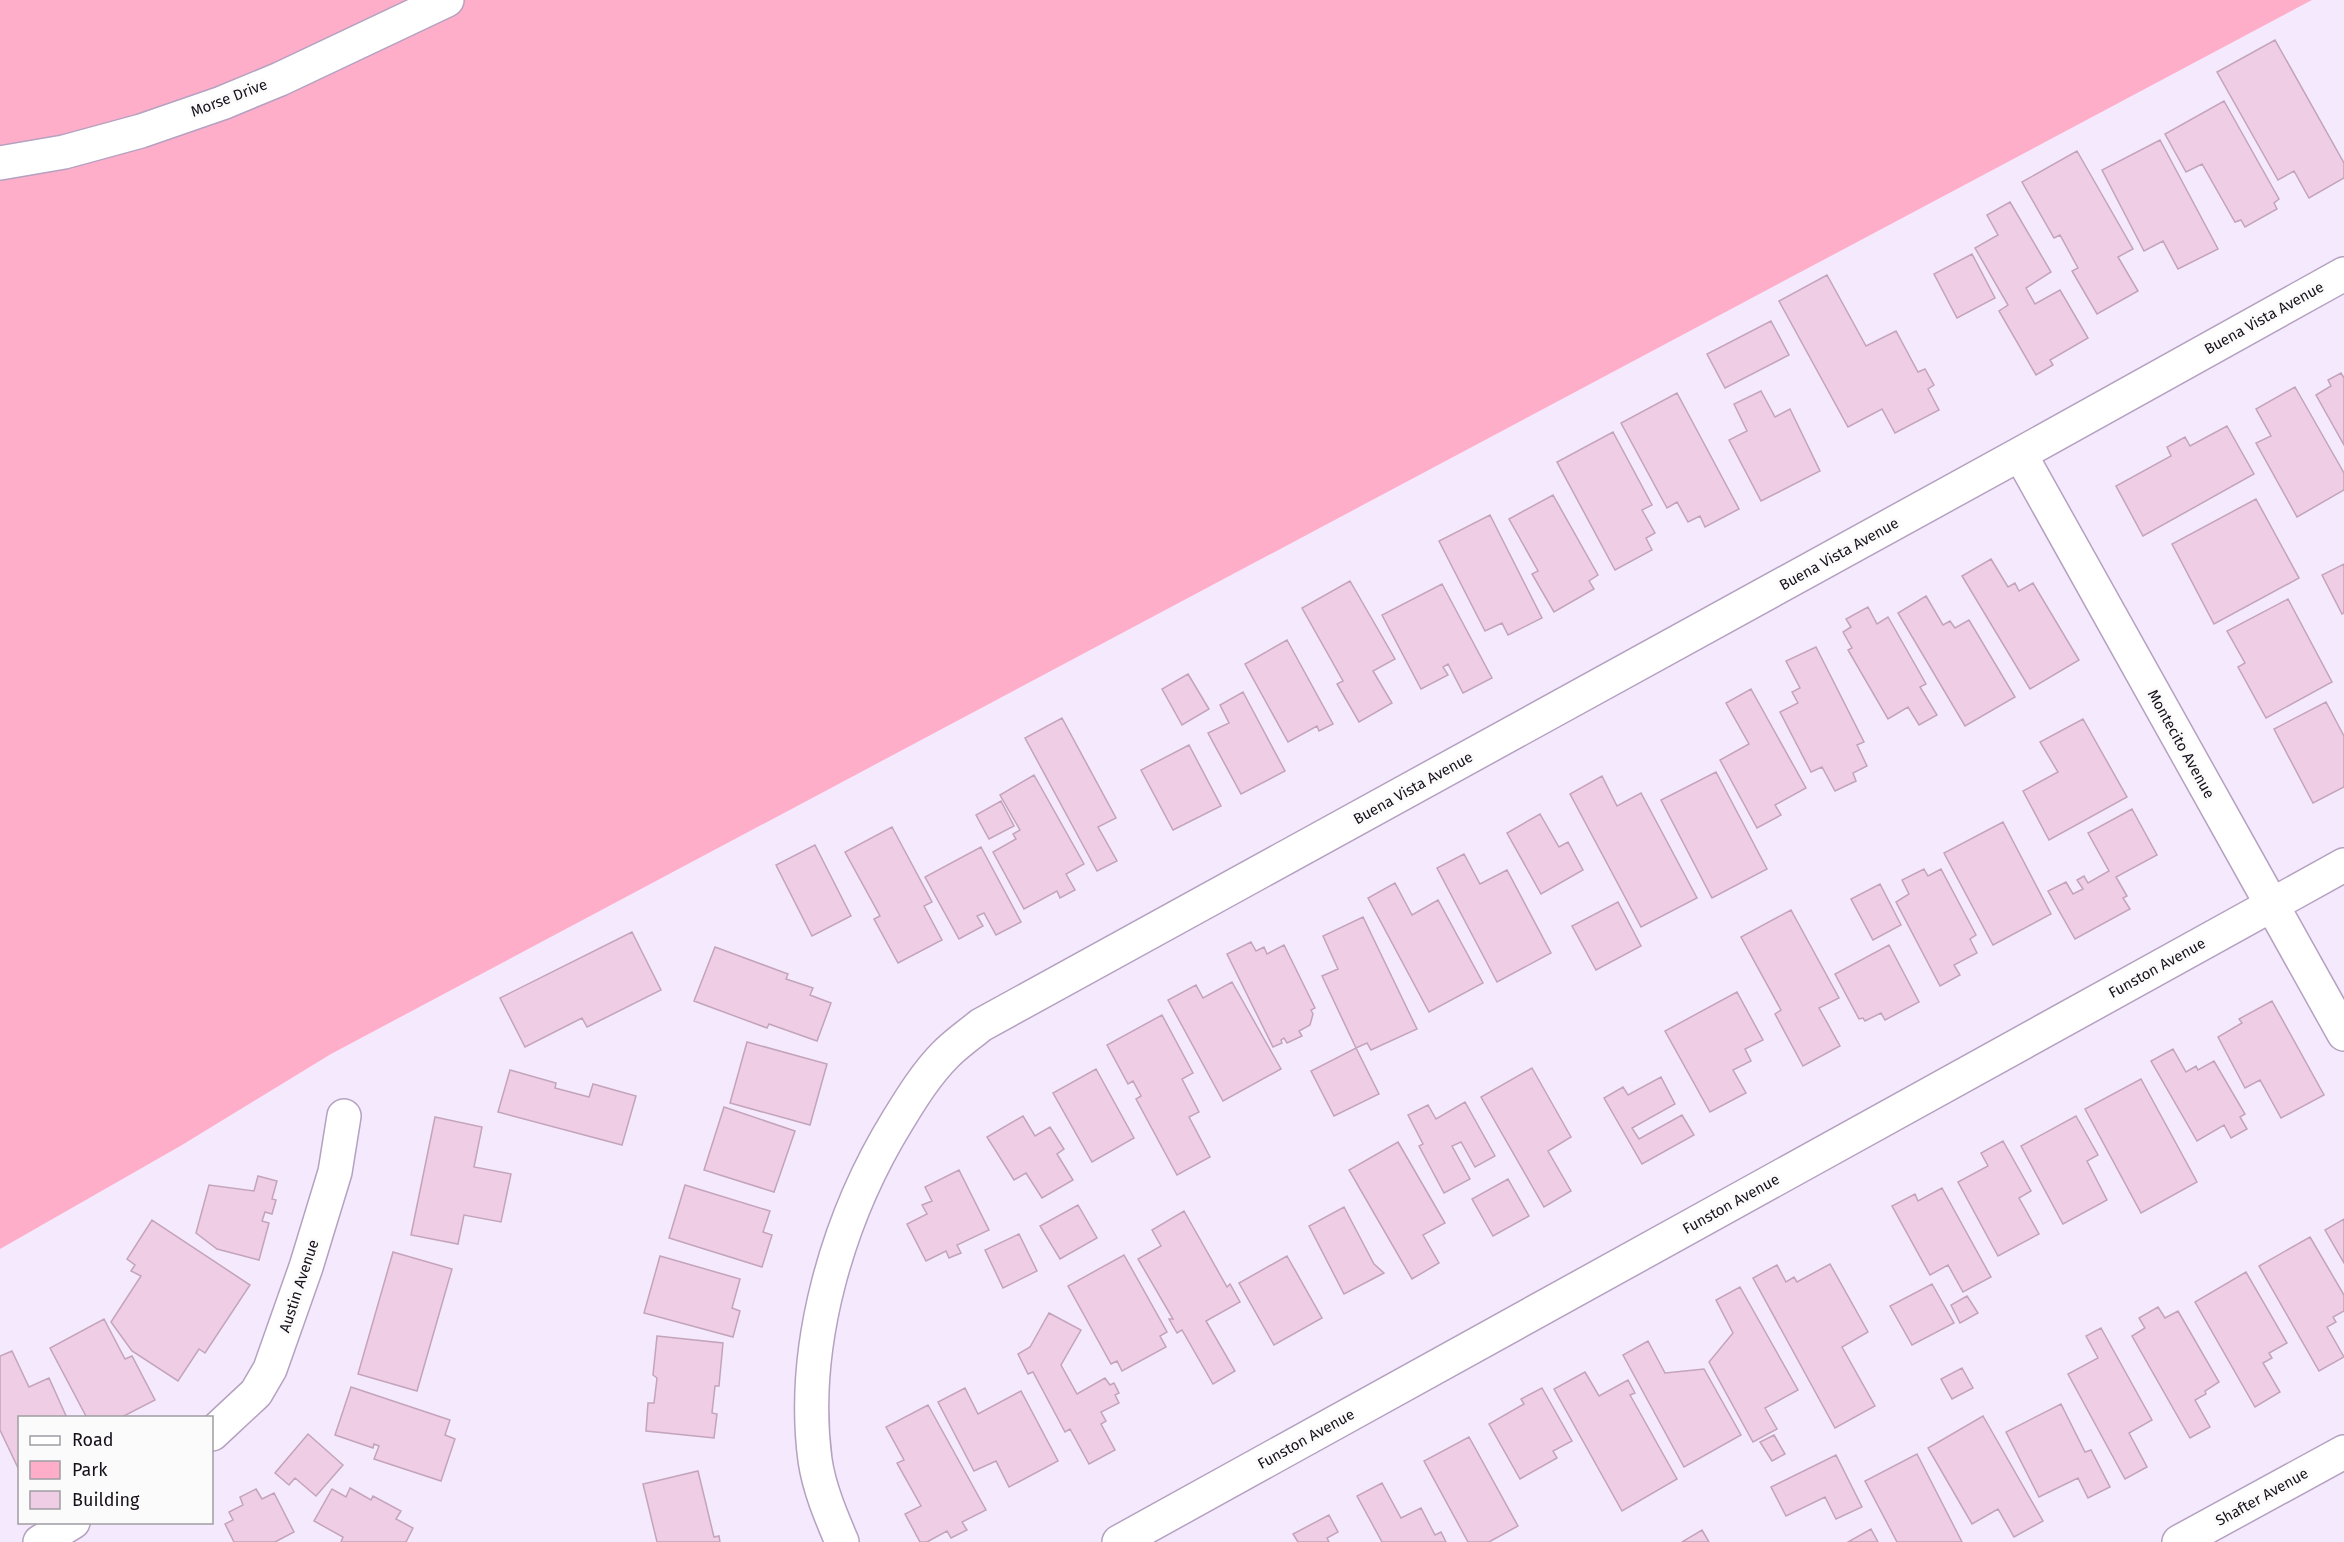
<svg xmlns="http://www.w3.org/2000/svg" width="2344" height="1542" viewBox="0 0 2344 1542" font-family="'Fira Sans',sans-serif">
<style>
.green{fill:#ffaec9}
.building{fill:#eecde5;stroke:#c3a4bb;stroke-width:1.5}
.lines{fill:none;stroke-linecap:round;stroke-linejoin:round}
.minor-casing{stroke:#b5a1c0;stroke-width:36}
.minor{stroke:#fff;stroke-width:33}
.labels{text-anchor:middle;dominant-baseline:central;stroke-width:6;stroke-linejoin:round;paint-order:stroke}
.street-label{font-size:15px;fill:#18111c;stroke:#fbfbfb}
</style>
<rect width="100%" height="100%" fill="#f5e9fd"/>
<!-- green -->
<path class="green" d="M0 0H2312L331 1054 182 1145 0 1249Z"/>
<!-- building -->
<path class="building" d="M2275 40 2344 163V178L2309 198 2294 171 2278 180 2217 72Z
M2224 101 2279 199 2274 203 2277 209 2245 227 2241 220 2235 222 2202 164 2186 172 2165 134Z
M2160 140 2218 249 2178 269 2163 241 2144 251 2102 170Z
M2077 151 2133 249 2118 257 2138 291 2097 314 2072 271 2078 268 2060 235 2054 238 2022 182Z
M2010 202 2051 272 2026 288 2035 304 2060 290 2088 338 2050 360 2053 365 2036 375 1999 311 2008 305 1975 248 1998 235 1987 215Z
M1972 254 1995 298 1957 318 1934 274Z
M1827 275 1866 346 1896 331 1918 372 1925 369 1934 385 1928 389 1939 410 1895 433 1882 409 1848 427 1779 301Z
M1771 321 1789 355 1725 388 1707 354Z
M2341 373 2344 378V445L2316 395 2331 386 2328 380Z
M2295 387 2344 473V490L2297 517 2256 443 2271 436 2256 409Z
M1761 391 1775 417 1790 409 1820 471 1761 501 1729 440 1747 431 1734 404Z
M1677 393 1739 509 1705 527 1700 516 1688 522 1677 502 1667 508 1621 423Z
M2227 426 2254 474 2143 536 2116 486 2171 456 2167 447 2185 437 2190 446Z
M1613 432 1652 505 1642 510 1655 533 1646 538 1652 550 1615 570 1557 462Z
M1553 495 1598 575 1589 581 1594 589 1554 612 1532 574 1538 571 1509 519Z
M2256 499 2299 578 2214 624 2172 544Z
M1490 515 1542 618 1508 635 1502 623 1485 631 1439 541Z
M1991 559 2008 587 2015 583 2019 591 2033 583 2079 660 2030 689 1962 576Z
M2344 564V613L2342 614 2322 575Z
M1350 581 1395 659 1373 671 1392 703 1359 722 1337 684 1343 681 1302 608Z
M1442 584 1492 678 1463 693 1448 664 1443 667 1448 675 1421 689 1382 615Z
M1926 596 1943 625 1950 621 1955 628 1969 620 2015 697 1965 726 1898 613Z
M2288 599 2332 682 2266 718 2238 667 2245 663 2227 631Z
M1868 607 1877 624 1888 617 1926 684 1920 687 1937 715 1919 725 1908 707 1888 719 1848 650 1852 648 1843 632 1851 627 1846 619Z
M1287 640 1333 724 1319 731 1317 726 1288 742 1245 664Z
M1816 647 1864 742 1857 745 1867 766 1853 773 1856 781 1835 791 1822 767 1811 772 1780 712 1798 703 1792 692 1800 688 1786 661Z
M1188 674 1209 709 1182 725 1162 689Z
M1751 689 1806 788 1775 805 1781 815 1757 828 1720 760 1749 744 1726 703Z
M1243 692 1285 771 1241 794 1208 733 1229 723 1220 705Z
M2326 702 2344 736V787L2313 803 2274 729Z
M1062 718 1116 818 1098 827 1117 861 1097 871 1025 738Z
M2083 719 2127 797 2049 840 2023 791 2058 772 2040 742Z
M1189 745 1221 806 1173 830 1141 770Z
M1716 772 1767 869 1712 898 1661 800Z
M1034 775 1084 864 1066 874 1075 890 1060 898 1057 891 1024 909 993 852 1016 839 1013 834 1020 830 1000 795Z
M1602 776 1617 806 1641 793 1697 898 1641 927 1570 794Z
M1001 801 1014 826 989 839 976 815Z
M2132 809 2157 855 2116 877 2127 896 2123 898 2130 909 2075 939 2048 891 2066 882 2073 894 2083 889 2077 880 2084 876 2088 883 2109 871 2088 833Z
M1540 814 1559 847 1568 842 1583 870 1541 894 1507 833Z
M2003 822 2051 914 1993 945 1944 853Z
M892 827 932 902 924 906 942 940 898 963 874 919 880 916 845 852Z
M815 845 851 916 812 936 776 865Z
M981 847 1021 922 996 935 984 913 977 916 983 926 959 939 925 877Z
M1464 854 1480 884 1507 870 1551 953 1497 982 1437 868Z
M1924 869 1928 876 1941 869 1976 935 1970 939 1977 953 1954 965 1960 975 1940 986 1896 902 1909 894 1902 880Z
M1395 883 1412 915 1438 900 1483 983 1429 1012 1368 898Z
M1880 884 1901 925 1873 940 1851 899Z
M1618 902 1641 946 1596 970 1572 926Z
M1791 910 1839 998 1819 1008 1840 1046 1803 1066 1775 1014 1781 1010 1741 937Z
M1363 917 1417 1029 1371 1050 1367 1043 1356 1048 1322 976 1338 969 1323 936Z
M632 932 661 990 587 1027 582 1018 525 1047 500 998Z
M1251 942 1256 951 1264 947 1267 954 1284 945 1315 1008 1311 1010 1313 1014 1310 1025 1299 1031 1302 1036 1287 1043 1284 1038 1281 1040 1282 1043 1273 1047 1227 954Z
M1889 945 1919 1002 1885 1020 1881 1013 1865 1021 1863 1018 1859 1019 1835 974Z
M715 947 788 974 786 979 813 988 810 995 831 1003 817 1041 769 1024 767 1028 694 1001Z
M1232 982 1281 1069 1223 1101 1168 1000 1196 985 1203 998Z
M1737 992 1763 1040 1745 1049 1751 1061 1733 1070 1746 1093 1710 1112 1665 1031Z
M2272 1001 2324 1095 2281 1118 2260 1080 2245 1088 2218 1037 2242 1023 2239 1019Z
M1162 1015 1193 1073 1182 1079 1199 1112 1189 1117 1210 1157 1177 1175 1136 1099 1141 1096 1133 1081 1128 1084 1107 1045Z
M747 1042 827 1064 810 1125 730 1103Z
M1356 1048 1379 1094 1334 1116 1311 1071Z
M2173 1049 2186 1072 2196 1066 2198 1070 2214 1061 2245 1114 2240 1117 2247 1129 2231 1138 2224 1125 2197 1141 2151 1061Z
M1532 1068 1571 1137 1548 1151 1571 1191 1544 1207 1481 1097Z
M1096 1069 1134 1138 1092 1162 1053 1093Z
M510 1070 556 1083 555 1088 589 1097 593 1084 636 1096 622 1145 498 1112Z
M1661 1077 1675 1104 1632 1128 1639 1139 1682 1115 1694 1135 1642 1164 1604 1098 1623 1087 1628 1095Z
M2141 1079 2197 1182 2141 1213 2085 1109Z
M1465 1102 1495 1156 1475 1167 1461 1142 1452 1146 1470 1179 1444 1193 1419 1146 1423 1144 1408 1115 1428 1105 1436 1119Z
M724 1107 795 1131 774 1192 704 1170Z
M1023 1116 1035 1136 1050 1127 1064 1149 1057 1154 1073 1180 1042 1198 1026 1173 1014 1180 987 1137Z
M2076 1116 2098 1155 2087 1161 2107 1200 2063 1224 2021 1146Z
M435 1117 482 1127 474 1167 511 1174 501 1222 464 1215 458 1244 411 1235Z
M2003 1141 2031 1191 2019 1198 2039 1234 1998 1256 1958 1182 1988 1166 1981 1153Z
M1398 1142 1445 1223 1423 1235 1439 1263 1412 1279 1349 1170Z
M959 1170 989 1230 957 1245 961 1253 949 1258 946 1251 926 1261 907 1224 927 1214 922 1205 932 1201 925 1187Z
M258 1176 277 1181 272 1199 276 1200 272 1214 265 1212 262 1221 269 1223 259 1260 217 1249 196 1233 209 1185 254 1191Z
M1508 1179 1529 1216 1493 1236 1472 1199Z
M685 1185 770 1211 763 1232 772 1235 762 1267 669 1238Z
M1942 1188 1991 1277 1963 1292 1948 1265 1930 1275 1892 1206 1915 1194 1918 1201Z
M1078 1205 1097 1238 1060 1259 1040 1226Z
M1344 1207 1374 1264 1384 1273 1344 1294 1309 1226Z
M1184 1211 1227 1287 1230 1284 1240 1302 1206 1321 1235 1371 1213 1384 1182 1330 1177 1333 1169 1319H1173L1138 1259 1161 1246 1152 1230Z
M2344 1219V1263L2325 1230Z
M152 1220 250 1285 205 1353 199 1349 178 1381 132 1351 111 1322 141 1276 131 1271 135 1265 127 1259Z
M1019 1234 1037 1271 1003 1288 985 1250Z
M2310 1237 2344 1295V1311L2333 1317 2336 1322 2327 1327 2344 1357 2319 1371 2259 1266Z
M393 1252 452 1269 417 1391 358 1374Z
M1124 1255 1167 1332 1160 1336 1166 1347 1122 1371 1117 1361 1111 1364 1068 1286Z
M660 1256 740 1279 732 1308 740 1311 733 1337 644 1313Z
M1287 1256 1322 1318 1274 1345 1239 1283Z
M1830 1264 1868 1332 1842 1347 1875 1406 1835 1428 1753 1278 1777 1265 1786 1282 1794 1277 1797 1282Z
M2246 1272 2287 1343 2269 1353 2272 1358 2263 1363 2280 1392 2255 1407 2195 1302Z
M1932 1284 1954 1323 1912 1345 1890 1306Z
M1740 1287 1798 1390 1765 1408 1777 1429 1753 1442 1709 1362 1733 1333 1716 1300Z
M1967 1296 1978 1313 1960 1323 1951 1305Z
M2158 1307 2165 1318 2178 1311 2219 1382 2205 1391 2206 1394 2195 1400 2210 1427 2190 1438 2132 1336 2145 1328 2139 1318Z
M1049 1313 1081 1330 1061 1365 1077 1394 1105 1378 1110 1385 1114 1383 1119 1393 1115 1395 1119 1403 1101 1412 1106 1421 1101 1424 1115 1450 1089 1464 1070 1429 1065 1432 1033 1372 1028 1374 1018 1354 1030 1347Z
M104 1319 125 1359 132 1356 155 1400 120 1418H87L50 1348Z
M2101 1328 2152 1420 2129 1433 2147 1467 2125 1479 2068 1374 2098 1358 2086 1336Z
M657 1336 723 1343 719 1386H715L712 1413 717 1414 714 1438 646 1431 648 1403H654L657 1378 653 1375Z
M1648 1341 1665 1373 1704 1369 1741 1435 1684 1467 1623 1355Z
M12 1351 29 1387 49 1378 67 1418H20L19 1470 0 1430V1356Z
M1962 1368 1973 1388 1952 1399 1941 1379Z
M1585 1372 1599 1396 1628 1380 1635 1393 1630 1395 1677 1479 1622 1511 1554 1389Z
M351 1387 450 1420 445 1435 455 1439 441 1481 374 1459 379 1446 374 1444 373 1448 335 1435Z
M965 1388 978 1414 1021 1391 1058 1461 1009 1487 996 1461 974 1471 938 1402Z
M1542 1388 1572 1441 1553 1451 1557 1458 1520 1479 1489 1424 1524 1404 1521 1399Z
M2061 1404 2085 1452 2091 1450 2110 1487 2088 1498 2078 1478 2039 1497 2006 1432Z
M928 1405 986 1510 962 1522 967 1530 951 1538 947 1531 927 1542H920L905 1514 921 1506 897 1463 904 1460 886 1427Z
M1983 1416 2043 1521 2014 1537 1998 1509 1972 1524 1928 1448Z
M308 1434 343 1465 316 1496 295 1478 289 1485 275 1473Z
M1774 1435 1785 1454 1772 1461 1760 1442Z
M1469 1437 1518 1526 1489 1542H1468L1424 1461Z
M1917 1454 1962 1542H1897L1865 1481Z
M1836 1455 1862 1507 1836 1519 1825 1497 1786 1516 1771 1487Z
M698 1471 714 1537 719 1536 720 1542H657L643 1484Z
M1382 1483 1401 1518 1421 1508 1435 1535 1441 1532 1446 1542H1382L1357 1496Z
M350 1488 371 1500 373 1496 401 1511 396 1519 413 1528 406 1542H341L343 1537 314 1521 332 1489 346 1497Z
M256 1489 262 1499 274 1493 294 1532 275 1542H234L225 1524 233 1520 229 1512 243 1505 240 1497Z
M1329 1515 1338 1532 1327 1538 1329 1542H1298L1293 1534Z
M1871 1529 1878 1542H1848Z
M1702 1530 1709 1542H1682Z"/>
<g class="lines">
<defs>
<path id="minor" d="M0 163 64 152 141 131 222 103 280 79 447 0
M2020 454 2344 1034
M212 1434 256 1393 270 1369 306 1267 335 1172 344 1116
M40 1542 73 1522
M842 1542C831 1516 819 1488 815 1460 800 1346 838 1217 898 1120 912 1097 927 1073 946 1054 957 1043 970 1034 981 1025L2020 454 2344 274
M1119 1542 2344 865
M2179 1542 2344 1452"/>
</defs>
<!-- minor casing -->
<use href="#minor" class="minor-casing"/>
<!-- minor -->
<use href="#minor" class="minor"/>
</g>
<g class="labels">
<!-- street labels -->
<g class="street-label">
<text transform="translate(229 98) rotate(-21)">Morse Drive</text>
<text transform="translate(2264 318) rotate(-29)">Buena Vista Avenue</text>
<text transform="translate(1839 554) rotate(-29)">Buena Vista Avenue</text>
<text transform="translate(2181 744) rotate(61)">Montecito Avenue</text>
<text transform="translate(1413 788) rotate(-29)">Buena Vista Avenue</text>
<text transform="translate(2157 968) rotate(-29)">Funston Avenue</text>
<text transform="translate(1731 1204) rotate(-29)">Funston Avenue</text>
<text transform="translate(299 1286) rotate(-72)">Austin Avenue</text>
<text transform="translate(1306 1439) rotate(-29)">Funston Avenue</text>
<text transform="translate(2262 1497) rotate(-29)">Shafter Avenue</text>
</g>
</g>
<!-- legend -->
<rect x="18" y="1416" width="195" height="108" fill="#fbfbfb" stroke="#a09da2" stroke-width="1.5"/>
<rect x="30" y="1436" width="30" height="9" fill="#ffffff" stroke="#a09da2" stroke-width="1.5"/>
<text x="72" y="1446" font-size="18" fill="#18111c">Road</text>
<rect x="30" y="1461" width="30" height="18" fill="#ffaec9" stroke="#a09da2" stroke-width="1.5"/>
<text x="72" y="1476" font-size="18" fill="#18111c">Park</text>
<rect x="30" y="1491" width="30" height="18" fill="#eecde5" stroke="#a09da2" stroke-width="1.5"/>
<text x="72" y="1506" font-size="18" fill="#18111c">Building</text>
</svg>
